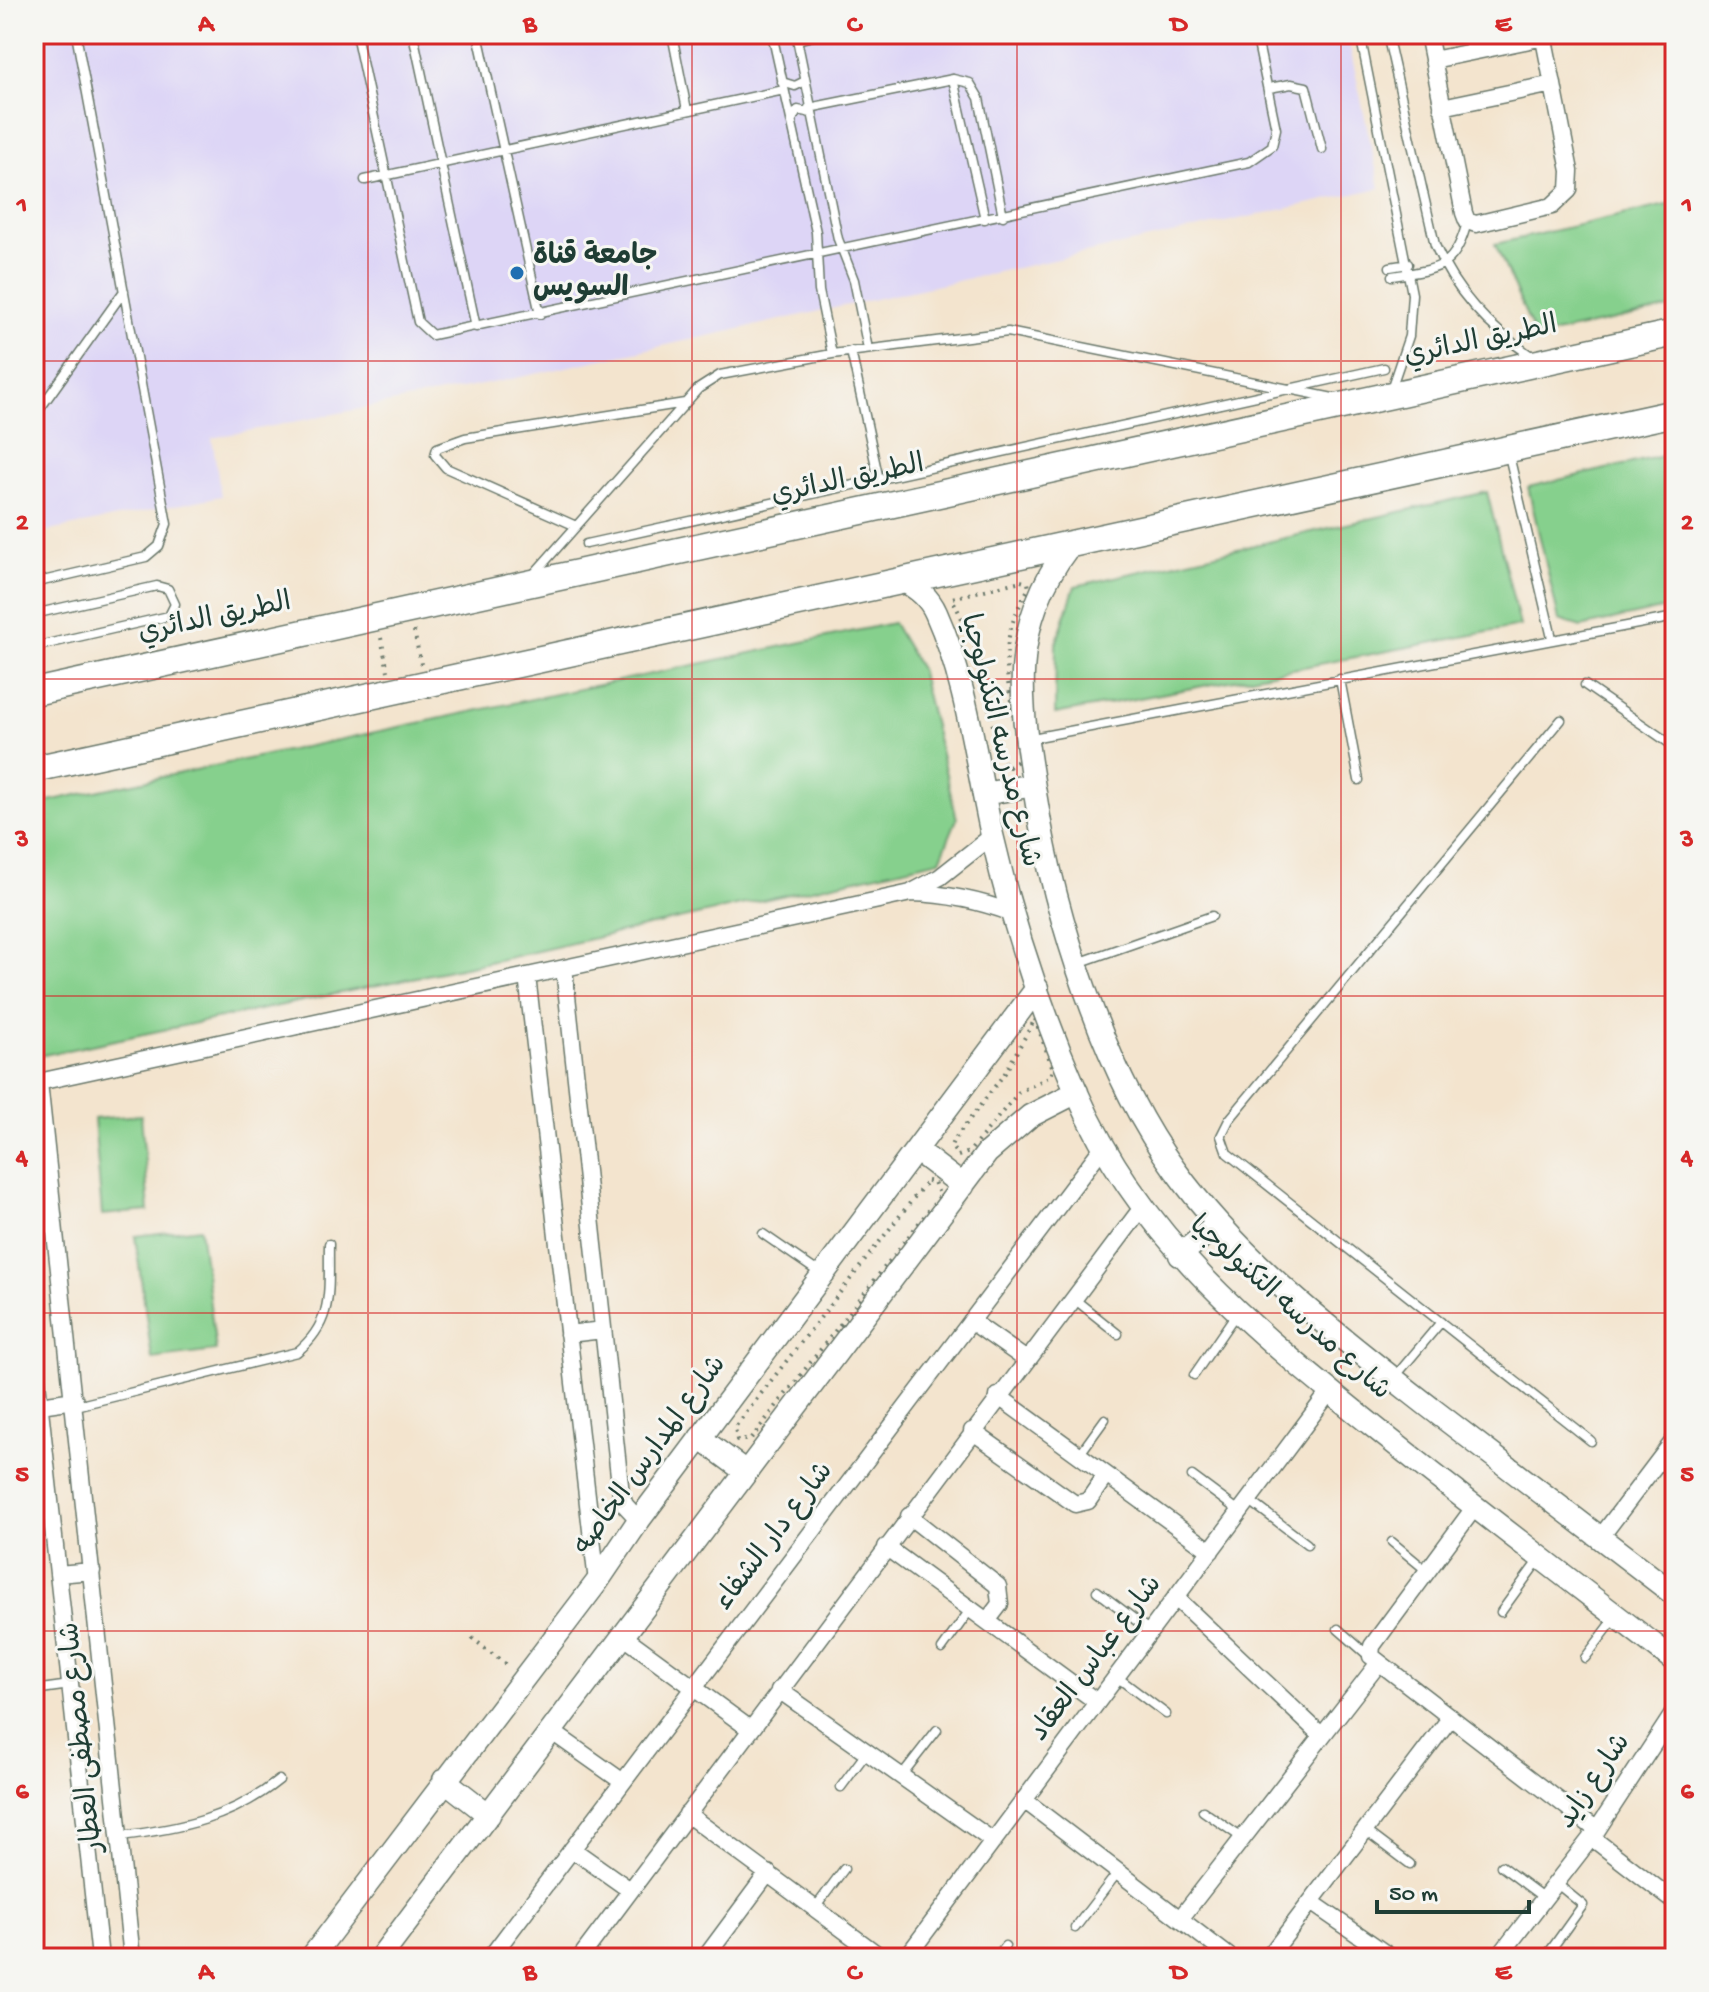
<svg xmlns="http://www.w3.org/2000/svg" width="1709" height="1992" viewBox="0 0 1709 1992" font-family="'Gochi Hand','Playpen Sans Arabic',sans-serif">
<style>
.built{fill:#ddd5f6}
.green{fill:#86d08d;stroke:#528660;stroke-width:2}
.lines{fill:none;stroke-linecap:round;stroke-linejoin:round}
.service-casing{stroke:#69776a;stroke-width:11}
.minor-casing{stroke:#69776a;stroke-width:19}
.tertiary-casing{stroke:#69776a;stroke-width:25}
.primary-casing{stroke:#69776a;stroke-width:29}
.path{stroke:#69776a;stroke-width:4;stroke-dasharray:2 6;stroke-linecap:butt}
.service{stroke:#fff;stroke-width:8}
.minor{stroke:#fff;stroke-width:16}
.tertiary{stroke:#fff;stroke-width:22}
.primary{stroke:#fff;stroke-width:26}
.grid{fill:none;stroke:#d62828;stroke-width:2;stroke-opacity:0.55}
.poi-dot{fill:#1f6fb2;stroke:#f6f6f2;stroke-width:3}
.labels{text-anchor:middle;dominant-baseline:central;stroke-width:6;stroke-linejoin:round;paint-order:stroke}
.poi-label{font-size:28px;font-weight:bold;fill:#1f3d34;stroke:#f6f6f2;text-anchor:start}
.street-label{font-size:28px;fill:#1f3d34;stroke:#f6f6f2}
.neatline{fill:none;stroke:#d62828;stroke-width:3}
.grid-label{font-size:26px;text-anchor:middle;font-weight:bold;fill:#d62828}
</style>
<rect width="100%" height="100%" fill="#f6f6f2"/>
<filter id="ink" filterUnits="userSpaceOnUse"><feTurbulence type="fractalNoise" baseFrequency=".0125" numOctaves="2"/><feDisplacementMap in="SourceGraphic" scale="16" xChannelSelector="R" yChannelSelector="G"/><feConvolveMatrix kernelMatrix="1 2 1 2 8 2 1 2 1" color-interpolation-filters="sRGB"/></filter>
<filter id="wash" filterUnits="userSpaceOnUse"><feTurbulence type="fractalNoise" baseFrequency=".006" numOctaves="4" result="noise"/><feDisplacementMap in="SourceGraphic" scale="32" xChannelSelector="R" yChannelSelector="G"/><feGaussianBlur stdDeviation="1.8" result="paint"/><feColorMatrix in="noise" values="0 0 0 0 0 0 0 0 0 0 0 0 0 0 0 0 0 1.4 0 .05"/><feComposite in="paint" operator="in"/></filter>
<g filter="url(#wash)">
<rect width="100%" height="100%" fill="#f3e4ce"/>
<!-- built -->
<path class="built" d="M34 34H1347L1380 188 507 380 212 438 221 496 34 534Z"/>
<!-- green -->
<path class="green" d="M1675 203V307L1536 337 1495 244Z
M1675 453V606L1581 627 1559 620 1528 487Z
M1487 492 1520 626 1055 714 1056 644 1075 586Z
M893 623 920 669 957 819 940 860 498 960 34 1057V804Z
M141 1115 149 1211 102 1215 94 1119Z
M200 1228 216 1351 152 1359 135 1236Z"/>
</g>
<g filter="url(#ink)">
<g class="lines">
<defs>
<path id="service" d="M356 34 418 322 432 335 1249 162 1272 146 1276 129 1256 34
M413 34 476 327
M478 34 540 314
M672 34 687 110
M772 34 816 232 819 291 832 354
M796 34 838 239 854 280 868 349
M1360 34 1412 294 1409 336 1391 389
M1387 34 1435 245C1455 292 1490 329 1533 357
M797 40 820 34
M953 79 985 219
M782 82 795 86 805 81
M1269 88 1291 84 1306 87 1322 149
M809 108 953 79 970 83 979 98 1003 216
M791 121 798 110 811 113
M365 180 784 90
M1390 267 1408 264
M1392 276C1436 269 1455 271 1467 222
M851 351 879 480
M34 417 124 291
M1508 451 1552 638
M576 526 446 468 435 455 437 448 465 438 685 403
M586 544 1384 368
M533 575 698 389 720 375 832 354 1008 332 1333 398
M34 583 146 557 159 546 167 524 76 34
M34 614 157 586 168 589 175 604 169 616 34 647
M1340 679 1359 780
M1585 685 1675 747
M1561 720 1229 1120 1221 1136 1227 1153 1591 1441
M1027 739 1675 617
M1078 963 1212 916
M763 1234 821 1274
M1073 1298 1118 1334
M1194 1375 1238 1311
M1394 1378 1441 1322
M76 1406 297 1352C335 1321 328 1289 329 1244
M1079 1455 1105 1419
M1192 1476 1239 1511
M1249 1500 1307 1544
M1392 1542 1427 1571
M1097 1591 1150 1631
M1501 1612 1540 1558
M1338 1629 1370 1657
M942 1649 970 1610
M1585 1658 1616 1617
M1117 1677 1166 1714
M34 1690 70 1685
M901 1776 937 1730
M841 1787 867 1752
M1203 1811 1242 1838
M1365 1830 1410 1864
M120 1836C180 1829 232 1818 279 1780
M1501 1866 1544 1898
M815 1908 844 1869
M1075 1928 1118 1872
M996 1958 1005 1946
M1545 1958 1583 1905 1556 1883"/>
<path id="minor" d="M1428 34 1464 213 1467 221 1476 224 1552 206 1569 190 1570 171 1543 34
M1433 60 1544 37
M1442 107 1553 84
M912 892 940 877 992 836
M564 968 621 1494 625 1505 639 1520
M527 976 597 1582
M39 1082 132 1958
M34 1083 911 893C948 894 978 900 1012 913
M971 1321 1025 1359
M568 1334 603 1330
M34 1354 100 1958
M998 1396 1211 1551
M40 1405 75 1400
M972 1431 1075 1504 1088 1501 1106 1475
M1474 1508 1372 1646 1371 1656 1597 1830
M909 1516 998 1586 1000 1604 987 1621
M1600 1538 1675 1439
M886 1547 1097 1702
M58 1574 92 1571
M1176 1598 1321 1735
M623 1636 750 1729
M779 1690 993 1841
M551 1731 623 1782
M1024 1800 1231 1958
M687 1814 882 1958
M1591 1837 1675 1902
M572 1849 630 1890
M1311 1902 1392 1958
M1180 1919 1378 1664
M490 1958 1102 1148
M580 1958 1141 1209
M705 1958 768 1873
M906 1958 1330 1391
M1268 1958 1451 1717
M1498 1958 1597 1830 1675 1711"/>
<path id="tertiary" d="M1069 546C1007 627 1020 705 1036 799 1054 915 1105 1075 1175 1170 1244 1265 1340 1337 1432 1409 1513 1471 1594 1533 1675 1595
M903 580C918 589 929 597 936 613 967 682 976 763 992 835 1012 923 1041 1010 1077 1093 1141 1242 1261 1336 1384 1435 1480 1512 1578 1586 1675 1661
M984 794 1033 785
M916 1150 963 1186
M1180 1255 1218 1224
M700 1438 746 1472
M444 1780 489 1815
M311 1958 597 1582 639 1520 1037 988
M380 1958 987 1153 1030 1116 1077 1092"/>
<path id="primary" d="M34 692 1675 333
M34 769 1675 413"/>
</defs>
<!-- service casing -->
<use href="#service" class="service-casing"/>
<!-- minor casing -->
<use href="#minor" class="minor-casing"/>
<!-- tertiary casing -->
<use href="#tertiary" class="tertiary-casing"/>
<!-- primary casing -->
<use href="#primary" class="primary-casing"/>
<!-- path -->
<path class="path" d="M1021 581 1028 583 1029 588C988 656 1015 690 1019 760L1009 767 1000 759 977 650 952 598Z
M414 631 421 664
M381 638 388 671
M1035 1019 1053 1069 1051 1076 1019 1092 969 1152 958 1156 951 1146 953 1141 1005 1073Z
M927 1181 934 1182 940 1196 750 1440H737L735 1427Z
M472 1638 508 1666"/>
<!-- service -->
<use href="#service" class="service"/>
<!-- minor -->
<use href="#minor" class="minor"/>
<!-- tertiary -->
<use href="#tertiary" class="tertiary"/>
<!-- primary -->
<use href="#primary" class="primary"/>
</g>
</g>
<!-- grid -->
<path class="grid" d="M368 34V1958M692 34V1958M1017 34V1958M1341 34V1958M34 361H1675M34 679H1675M34 996H1675M34 1313H1675M34 1631H1675"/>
<!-- markers -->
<circle class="poi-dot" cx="517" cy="273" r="8"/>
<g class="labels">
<!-- poi labels -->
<g class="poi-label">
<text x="533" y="257">جامعة قناة<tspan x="533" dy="32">السويس</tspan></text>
</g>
<!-- street labels -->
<g class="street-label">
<text transform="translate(1481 342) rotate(-12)">الطريق الدائري</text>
<text transform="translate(848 481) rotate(-12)">الطريق الدائري</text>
<text transform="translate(215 619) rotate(-12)">الطريق الدائري</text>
<text transform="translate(999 741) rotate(76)">شارع مدرسه التكنولوجيا</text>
<text transform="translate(1289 1309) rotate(42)">شارع مدرسه التكنولوجيا</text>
<text transform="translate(651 1456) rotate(-54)">شارع المدارس الخاصه</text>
<text transform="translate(775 1537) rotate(-53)">شارع دار الشفاء</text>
<text transform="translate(1097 1659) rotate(-53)">شارع عباس العقاد</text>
<text transform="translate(83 1737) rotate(-96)">شارع مصطفى العطار</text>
<text transform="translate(1595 1782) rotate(-56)">شارع زايد</text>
</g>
</g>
<!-- margin -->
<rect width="1709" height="1992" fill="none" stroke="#f6f6f2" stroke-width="88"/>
<!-- scale -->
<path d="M1377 1900v12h152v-12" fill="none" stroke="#1f3d34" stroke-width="4"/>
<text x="1389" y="1900" font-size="24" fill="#1f3d34" stroke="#f6f6f2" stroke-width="6" paint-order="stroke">50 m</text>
<rect x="44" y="44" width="1621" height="1904" class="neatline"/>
<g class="grid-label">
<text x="206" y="31">A</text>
<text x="530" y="31">B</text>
<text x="854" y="31">C</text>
<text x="1179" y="31">D</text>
<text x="1503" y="31">E</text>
<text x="22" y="212">1</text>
<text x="1687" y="212">1</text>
<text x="22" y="529">2</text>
<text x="1687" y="529">2</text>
<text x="22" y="846">3</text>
<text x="1687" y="846">3</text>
<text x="22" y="1164">4</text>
<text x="1687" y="1164">4</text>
<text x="22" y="1481">5</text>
<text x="1687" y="1481">5</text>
<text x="22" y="1798">6</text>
<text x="1687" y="1798">6</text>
<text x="206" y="1979">A</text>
<text x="530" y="1979">B</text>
<text x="854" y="1979">C</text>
<text x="1179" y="1979">D</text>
<text x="1503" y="1979">E</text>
</g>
</svg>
